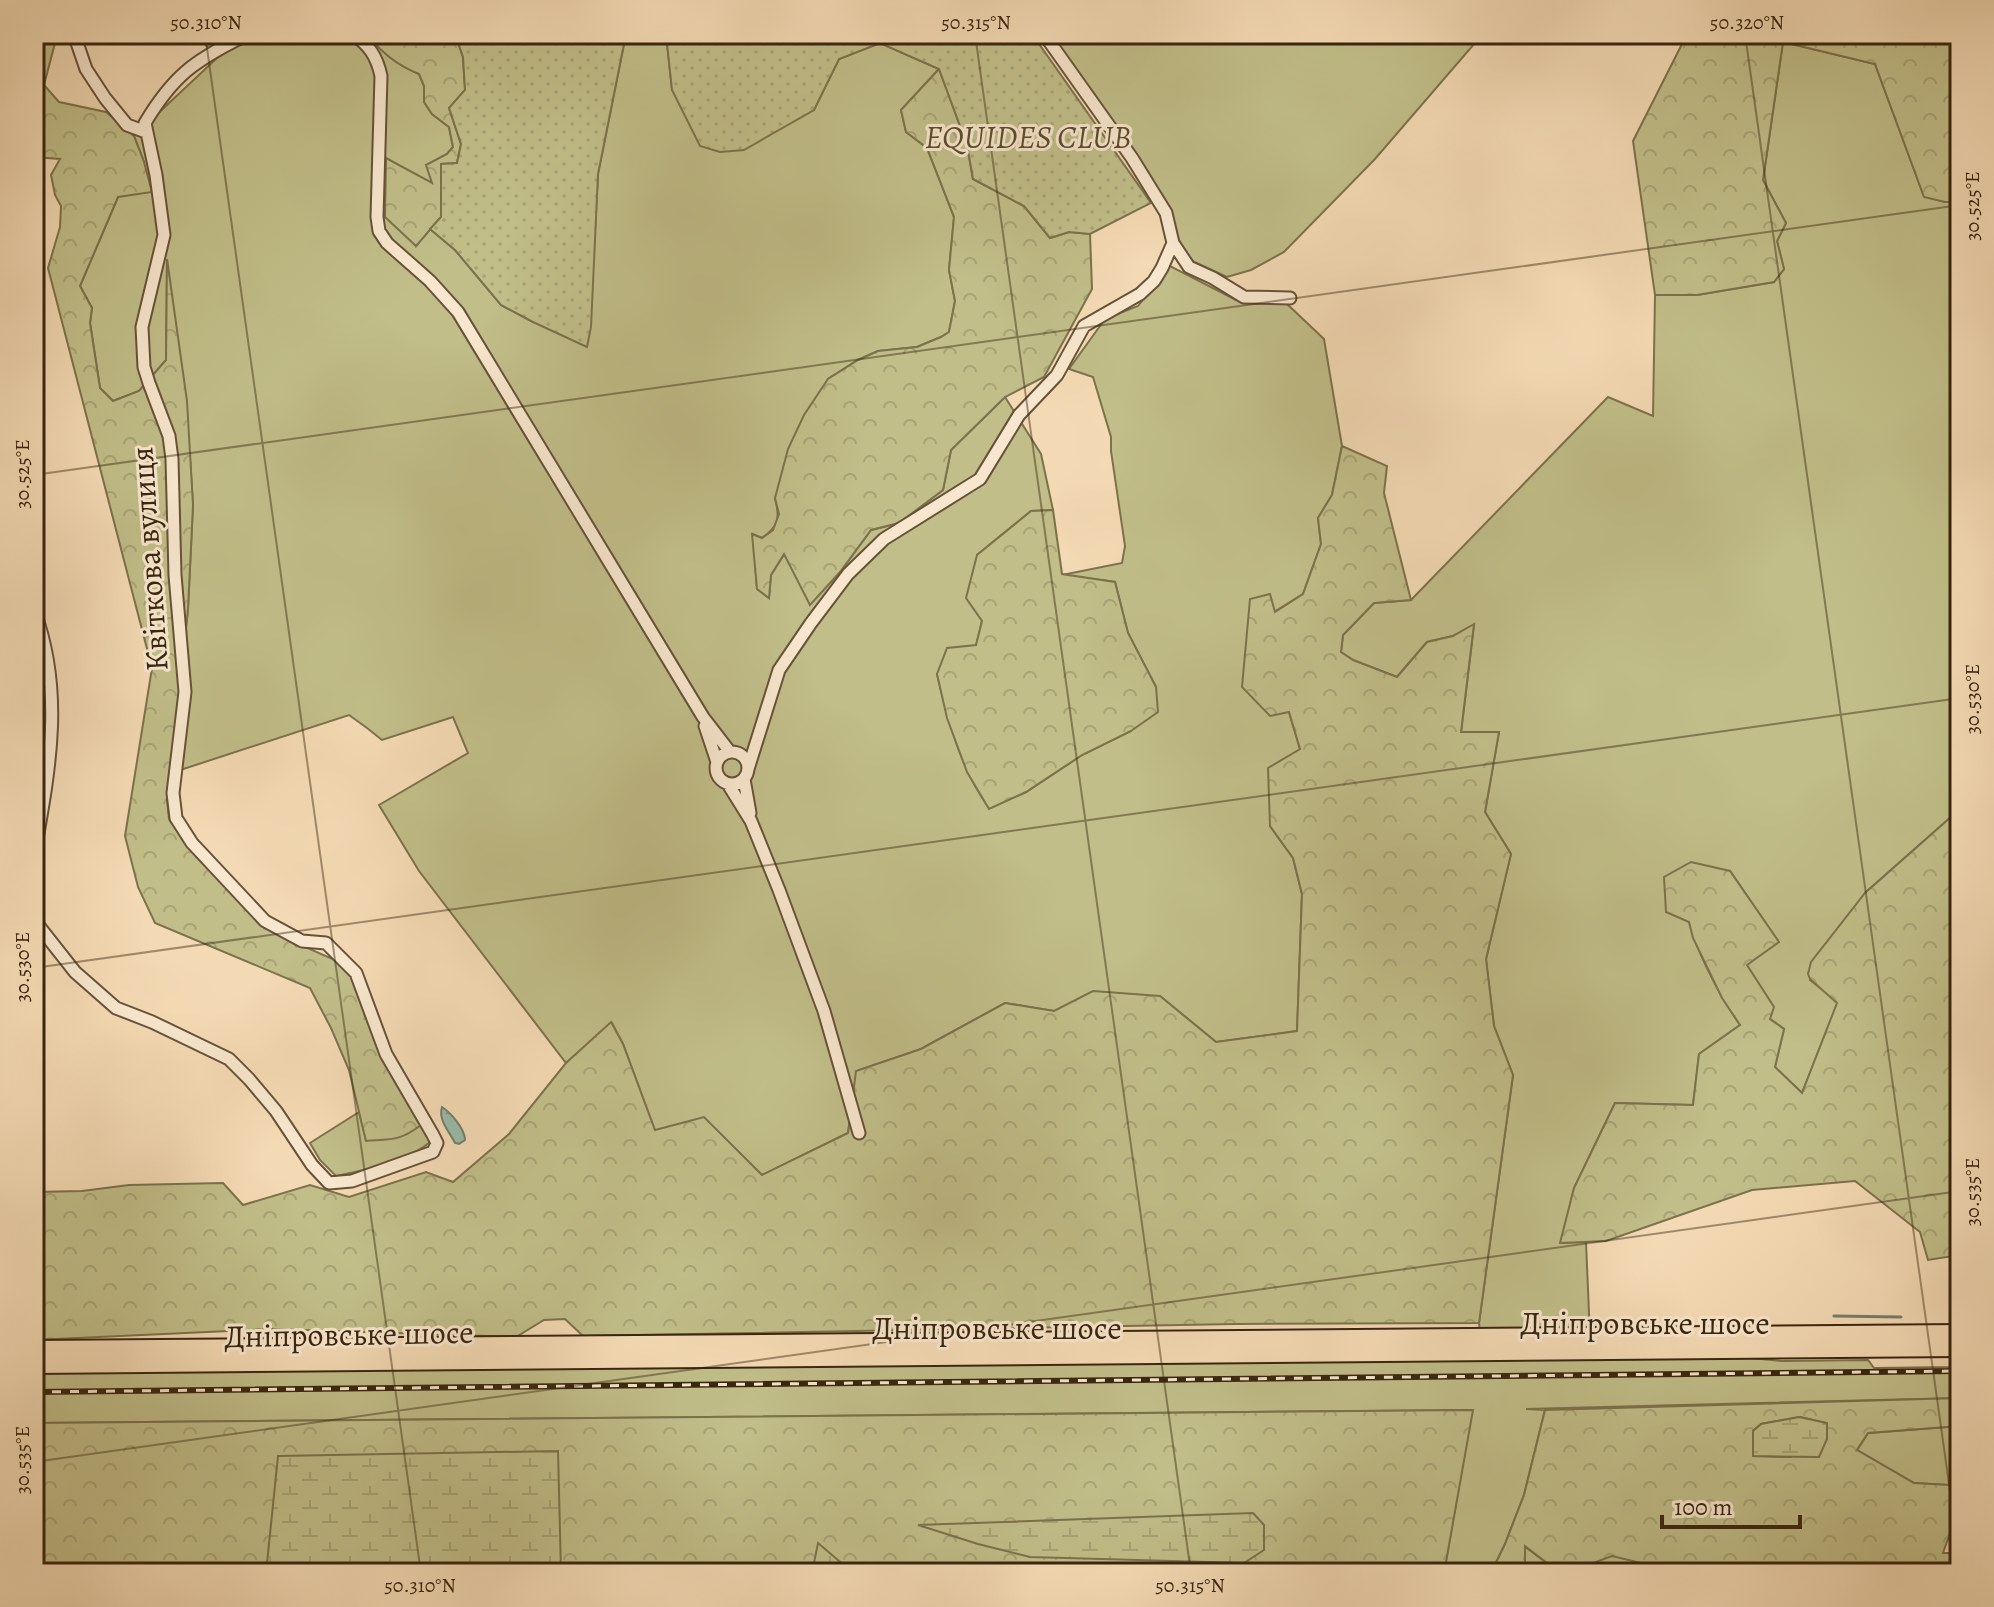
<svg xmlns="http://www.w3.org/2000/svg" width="1994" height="1607" viewBox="0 0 1994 1607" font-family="Alegreya,serif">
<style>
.green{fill:#c1be89;stroke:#7c724c;stroke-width:2}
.forest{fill:url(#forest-crowns);stroke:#7c724c;stroke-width:2;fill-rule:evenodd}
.wetland{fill:url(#wetland-marsh);stroke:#7c724c;stroke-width:2}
.park{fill:url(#park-dots);stroke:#7c724c;stroke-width:2}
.water{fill:url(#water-ripples);stroke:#747f6c;stroke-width:2}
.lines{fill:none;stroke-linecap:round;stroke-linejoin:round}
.stream{stroke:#747f6c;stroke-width:3}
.street-casing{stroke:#675239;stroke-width:15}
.primary-casing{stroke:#382510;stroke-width:20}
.street{stroke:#f8e7ce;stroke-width:11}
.primary{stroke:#f4dab4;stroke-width:16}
.rail-casing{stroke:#382510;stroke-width:6}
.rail{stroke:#f8e7ce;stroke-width:3;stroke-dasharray:9;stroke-linecap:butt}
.ticks{fill:none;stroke:#382510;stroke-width:2;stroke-opacity:0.45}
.labels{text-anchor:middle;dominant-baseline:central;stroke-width:6;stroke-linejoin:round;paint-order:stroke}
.park-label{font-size:32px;font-style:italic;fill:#5a4b2e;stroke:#f8e7ce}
.street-label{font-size:32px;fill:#382510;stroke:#f8e7ce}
.neatline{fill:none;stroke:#382510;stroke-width:3}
.ticks-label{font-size:20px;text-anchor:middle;fill:#382510}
</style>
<defs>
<pattern id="forest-crowns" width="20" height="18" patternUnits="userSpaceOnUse" patternTransform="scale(2)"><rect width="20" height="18" fill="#c1be89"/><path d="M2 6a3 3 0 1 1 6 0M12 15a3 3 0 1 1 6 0" fill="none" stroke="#a7a375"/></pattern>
<pattern id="wetland-marsh" width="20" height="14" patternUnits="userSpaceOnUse" patternTransform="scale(2)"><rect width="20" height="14" fill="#c1be89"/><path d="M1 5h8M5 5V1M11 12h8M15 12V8" fill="none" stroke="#a7a375"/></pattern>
<pattern id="park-dots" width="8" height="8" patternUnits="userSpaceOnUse" patternTransform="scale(2)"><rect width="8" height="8" fill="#c1be89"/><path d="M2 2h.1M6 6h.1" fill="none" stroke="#a7a375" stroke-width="1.8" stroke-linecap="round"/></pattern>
<pattern id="water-ripples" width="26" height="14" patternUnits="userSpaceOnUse" patternTransform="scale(2)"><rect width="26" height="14" fill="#9cbbaa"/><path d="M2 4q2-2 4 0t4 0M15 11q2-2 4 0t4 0" fill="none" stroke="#809889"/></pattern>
</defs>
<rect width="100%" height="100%" fill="#f4dab4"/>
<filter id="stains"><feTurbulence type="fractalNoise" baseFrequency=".0025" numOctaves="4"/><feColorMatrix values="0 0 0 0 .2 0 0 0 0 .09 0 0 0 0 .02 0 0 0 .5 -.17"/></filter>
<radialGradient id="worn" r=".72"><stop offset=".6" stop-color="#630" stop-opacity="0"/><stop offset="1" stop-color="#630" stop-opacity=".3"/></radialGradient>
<!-- green -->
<path class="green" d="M196 34H367C382 53 397 65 419 74L424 86V102L432 114 449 127 453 147 447 154 427 165 433 184 386 159 416 246 430 229 455 250 501 305 533 322 590 327 598 174 626 34H666L672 90 814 110 839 59 880 43 939 69 901 110 906 132 927 148 954 217 949 270 955 301 949 332 941 337 917 347 878 351 858 360 828 379 775 498C780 518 779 526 762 538L753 534 757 589 769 598 771 575 785 553 810 604 840 572 871 530 899 523 943 490 951 450 1005 397 1041 454 1053 510 1031 511 977 555 982 621 976 646 937 674C948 721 961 769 989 808L1026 792 1082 755 1131 731 1156 687 1128 633 1115 582 1062 575 1122 563 1125 546 1111 451V437L1093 377 1069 369 1105 319 1138 306 1170 266 1236 300 1286 303 1324 339 1342 446 1332 495 1318 518 1321 544 1303 594 1274 612 1289 712 1300 749 1270 826 1293 858 1302 894 1297 1031 1216 1042 1160 996 1054 1011 1005 1003 921 1049 857 1071 848 1133 762 1175 704 1118 655 1131 623 1044 612 1023 566 1063 419 871 379 805 468 753 453 717 382 740 367 728 349 715 171 773 188 609 193 505 190 457 167 267 166 360 139 391 113 401 100 388 90 323 92 308 80 286 118 197 144 162 134 136 217 58Z
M1051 34H1499L1474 44 1375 159 1284 252 1251 270 1227 277 1190 260 1177 244 1165 204Z
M1783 42 1875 64 1924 196 1945 202H1960V809L1865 893 1810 980 1838 1002 1802 1093 1775 1067 1784 1029 1769 1018 1773 1007 1746 965 1778 941 1730 871 1689 922C1700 959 1719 994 1740 1025L1699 1054 1693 1105 1615 1103 1574 1188 1561 1243 1586 1242 1590 1337 1481 1338 1479 1323 1513 1075 1494 1026 1486 959 1511 854 1485 812 1499 732 1461 733 1474 625 1453 636 1427 642 1397 677 1353 660 1341 652 1343 635 1374 603 1411 600 1608 397 1653 416 1655 295H1697L1774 282 1784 269 1777 241 1786 223 1763 180Z
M359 1112 366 1140 421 1124 428 1129 430 1142C410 1160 362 1171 336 1176L320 1160 310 1143Z
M1671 1351 1782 1361 1868 1360 1874 1368 1953 1367 1955 1359 1960 1358V1398L1526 1409 1545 1410 1524 1495 1505 1544 1491 1573H1444L1472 1410 34 1423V1365Z
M1960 1426V1464H1952L1949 1485 1914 1483 1857 1450 1868 1433Z
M1524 1546 1560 1573H1525Z
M1612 1555 1641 1563 1710 1566 1722 1573H1566Z"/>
<!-- forest -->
<path class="forest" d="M34 34H55V43L44 85 59 102 106 112 134 136 144 162 152 192 118 197 80 286 92 308 90 323 100 388 113 401 139 391 166 360 167 259 187 401 193 505 188 609 167 800 169 819 183 839 296 943 335 960 355 980 421 1125C400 1141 392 1139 366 1141L349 1070 331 1028 310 988 155 923 138 887 125 836 152 668 48 268 60 227 61 206 55 195 51 175 60 159 34 157Z
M367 34H455L463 57 465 90 449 108 461 144 457 163 441 164V217L416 246 385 217 386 158 432 183 426 165 447 154 453 147 449 127 432 114 424 102V86L419 74C397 65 382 53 367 34Z
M1694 34H1960V202H1945L1924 197 1875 64 1783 42 1763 180 1786 223 1777 241 1784 269 1774 282 1697 295H1655L1633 141 1682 44Z
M939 69 967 145 973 179 1024 206 1050 238 1069 232 1090 234 1092 289 1044 377 1005 397 951 450 943 490 899 523 871 530 840 572 810 605 784 554 771 575 769 598 757 589 752 534 762 538 773 530 779 514 775 498 788 449 804 415 828 379 858 360 878 351 917 347 941 337 949 332 955 301 949 270 954 217 927 148 906 132 901 110Z
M1342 446 1387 466 1384 493 1411 600 1374 603 1343 635 1341 652 1353 660 1397 677 1427 642 1453 636 1474 624 1461 732H1499L1485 812 1511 854 1486 959 1494 1026 1513 1075 1479 1323 1235 1324 583 1336 565 1319 544 1320 516 1337 271 1329 34 1340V1192L82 1191 129 1185 223 1183 243 1205 310 1185 349 1197 426 1172 453 1182 509 1134 566 1063 611 1022 623 1044 655 1130 704 1117 762 1175 848 1133 856 1071 921 1049 1005 1003 1054 1011 1093 991 1160 996 1216 1042 1297 1031 1302 894 1293 858 1270 826 1268 768 1300 749 1289 712 1270 716 1242 687 1250 599 1270 594 1275 612 1303 594 1321 544 1318 518 1332 495Z
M1053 510 1062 574 1115 582 1128 633 1156 687 1158 712 1131 731 1082 755 1026 792 989 809 967 772 947 718 937 674 947 648 976 645 982 621 966 598 977 555 1031 511Z
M1960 809V1255L1928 1260 1920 1232 1855 1181 1752 1190 1606 1241 1560 1243 1574 1188 1615 1103 1693 1105 1699 1054 1740 1025 1722 998 1693 938 1689 922 1666 912 1664 877 1691 862 1730 871 1779 942 1747 965 1774 1007 1770 1019 1784 1029 1775 1067 1802 1093 1837 1003 1810 979 1808 974 1811 962 1865 893Z
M1960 1398V1426L1868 1433 1857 1450 1914 1483 1949 1485 1952 1464H1960V1521L1953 1525 1943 1553H1960V1573H1722L1709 1566 1641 1563 1612 1556 1566 1573H1560L1525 1546V1573H1491L1505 1544 1524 1495 1545 1410ZM1800 1417 1826 1423 1791 1457 1753 1456V1431L1761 1424Z
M1473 1410 1444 1573H34V1423Z"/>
<!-- wetland -->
<path class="wetland" d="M1799 1417 1827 1423V1439L1819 1457 1753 1456V1431L1761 1424Z
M558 1451 561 1573H266L278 1456Z
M1253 1513 1264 1525V1550L1244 1563 1030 1557 978 1544 918 1525Z
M818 1543 853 1573H812Z"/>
<!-- park -->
<path class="park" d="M455 34H626L598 174 591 327 587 347 533 322 501 305 455 250 430 229 441 217V164L457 163 461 144 449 108 465 90 463 57Z
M666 34H1032L1151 203 1090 234 1069 232 1050 238 1024 206 973 179 967 145 939 69 880 43 839 59 814 110 744 150 720 152 700 146 672 90Z"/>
<!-- water -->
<path class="water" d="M442 1107C451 1113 465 1129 465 1140L459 1144 455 1143C449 1131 438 1120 442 1107Z"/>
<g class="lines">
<!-- stream -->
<path class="stream" d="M1834 1316 1901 1317"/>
<defs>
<path id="street" d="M74 34 86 69 105 98 127 125 146 132
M352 34C369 44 377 57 381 76L377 217 379 231 387 243 430 281 458 312 703 717 730 752
M1044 34 1132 158 1166 213 1173 243 1189 267 1213 278 1244 297 1290 298
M242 37 284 34
M34 610C65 693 49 771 34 856
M705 726 717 762
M716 768a16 16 0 1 1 32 0a16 16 0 1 1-32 0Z
M748 769 779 670 811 623 848 574 884 539 980 479 1019 415 1057 375 1084 326 1140 294 1154 281 1162 268 1173 243
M744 779 750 813
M728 784 751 821 779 890 824 1011 859 1133
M34 920 75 972 116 1008 152 1022 229 1059 249 1079 276 1111 312 1165 329 1183 352 1181 433 1152 437 1143 433 1135 386 1054 356 973 326 943 302 941 265 921 192 843 176 818 173 793 185 692 175 575 172 459 169 436 149 383 144 367 142 327 164 235 156 175 145 123C173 76 194 61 242 37V34"/>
<path id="primary" d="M34 1349 1960 1333
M34 1365 1960 1348"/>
</defs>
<!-- street casing -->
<use href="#street" class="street-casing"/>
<!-- primary casing -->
<use href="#primary" class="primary-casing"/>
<!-- street -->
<use href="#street" class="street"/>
<!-- primary -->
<use href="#primary" class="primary"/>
<defs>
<path id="rail" d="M34 1392 1960 1371"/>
</defs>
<!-- rail casing -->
<use href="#rail" class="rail-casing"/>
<!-- rail -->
<use href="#rail" class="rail"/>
</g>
<!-- ticks -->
<path class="ticks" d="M205 34 421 1573M975 34 1191 1573M1745 34 1960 1562M34 475 1960 205M34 968 1960 698M34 1462 1960 1191"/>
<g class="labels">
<!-- park labels -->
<g class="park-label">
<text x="1028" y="137">EQUIDES CLUB</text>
</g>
<!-- street labels -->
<g class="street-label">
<text transform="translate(149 559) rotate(-94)">Квіткова вулиця</text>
<text x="1645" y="1323">Дніпровське шосе</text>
<text x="997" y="1328">Дніпровське шосе</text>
<text transform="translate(349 1334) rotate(-1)">Дніпровське шосе</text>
</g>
</g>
<!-- margin -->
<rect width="1994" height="1607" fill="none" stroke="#f4dab4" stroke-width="88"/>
<!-- scale -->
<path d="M1662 1515v12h138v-12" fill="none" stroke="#382510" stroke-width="4"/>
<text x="1674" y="1515" font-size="24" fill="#382510" stroke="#f8e7ce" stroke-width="6" paint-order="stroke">100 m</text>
<rect x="44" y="44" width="1906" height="1519" class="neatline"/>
<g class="ticks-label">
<text x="206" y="29">50.310°N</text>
<text x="976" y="29">50.315°N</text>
<text x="1747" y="29">50.320°N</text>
<text transform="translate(1972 206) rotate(-90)" y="7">30.525°E</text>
<text transform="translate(22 474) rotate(-90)" y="7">30.525°E</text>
<text transform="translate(1972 699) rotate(-90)" y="7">30.530°E</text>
<text transform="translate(22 967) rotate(-90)" y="7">30.530°E</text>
<text transform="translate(1972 1192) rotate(-90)" y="7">30.535°E</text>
<text transform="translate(22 1460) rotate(-90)" y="7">30.535°E</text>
<text x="420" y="1592">50.310°N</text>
<text x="1190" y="1592">50.315°N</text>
</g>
<rect width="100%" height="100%" filter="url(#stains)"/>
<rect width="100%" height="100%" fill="url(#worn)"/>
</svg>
